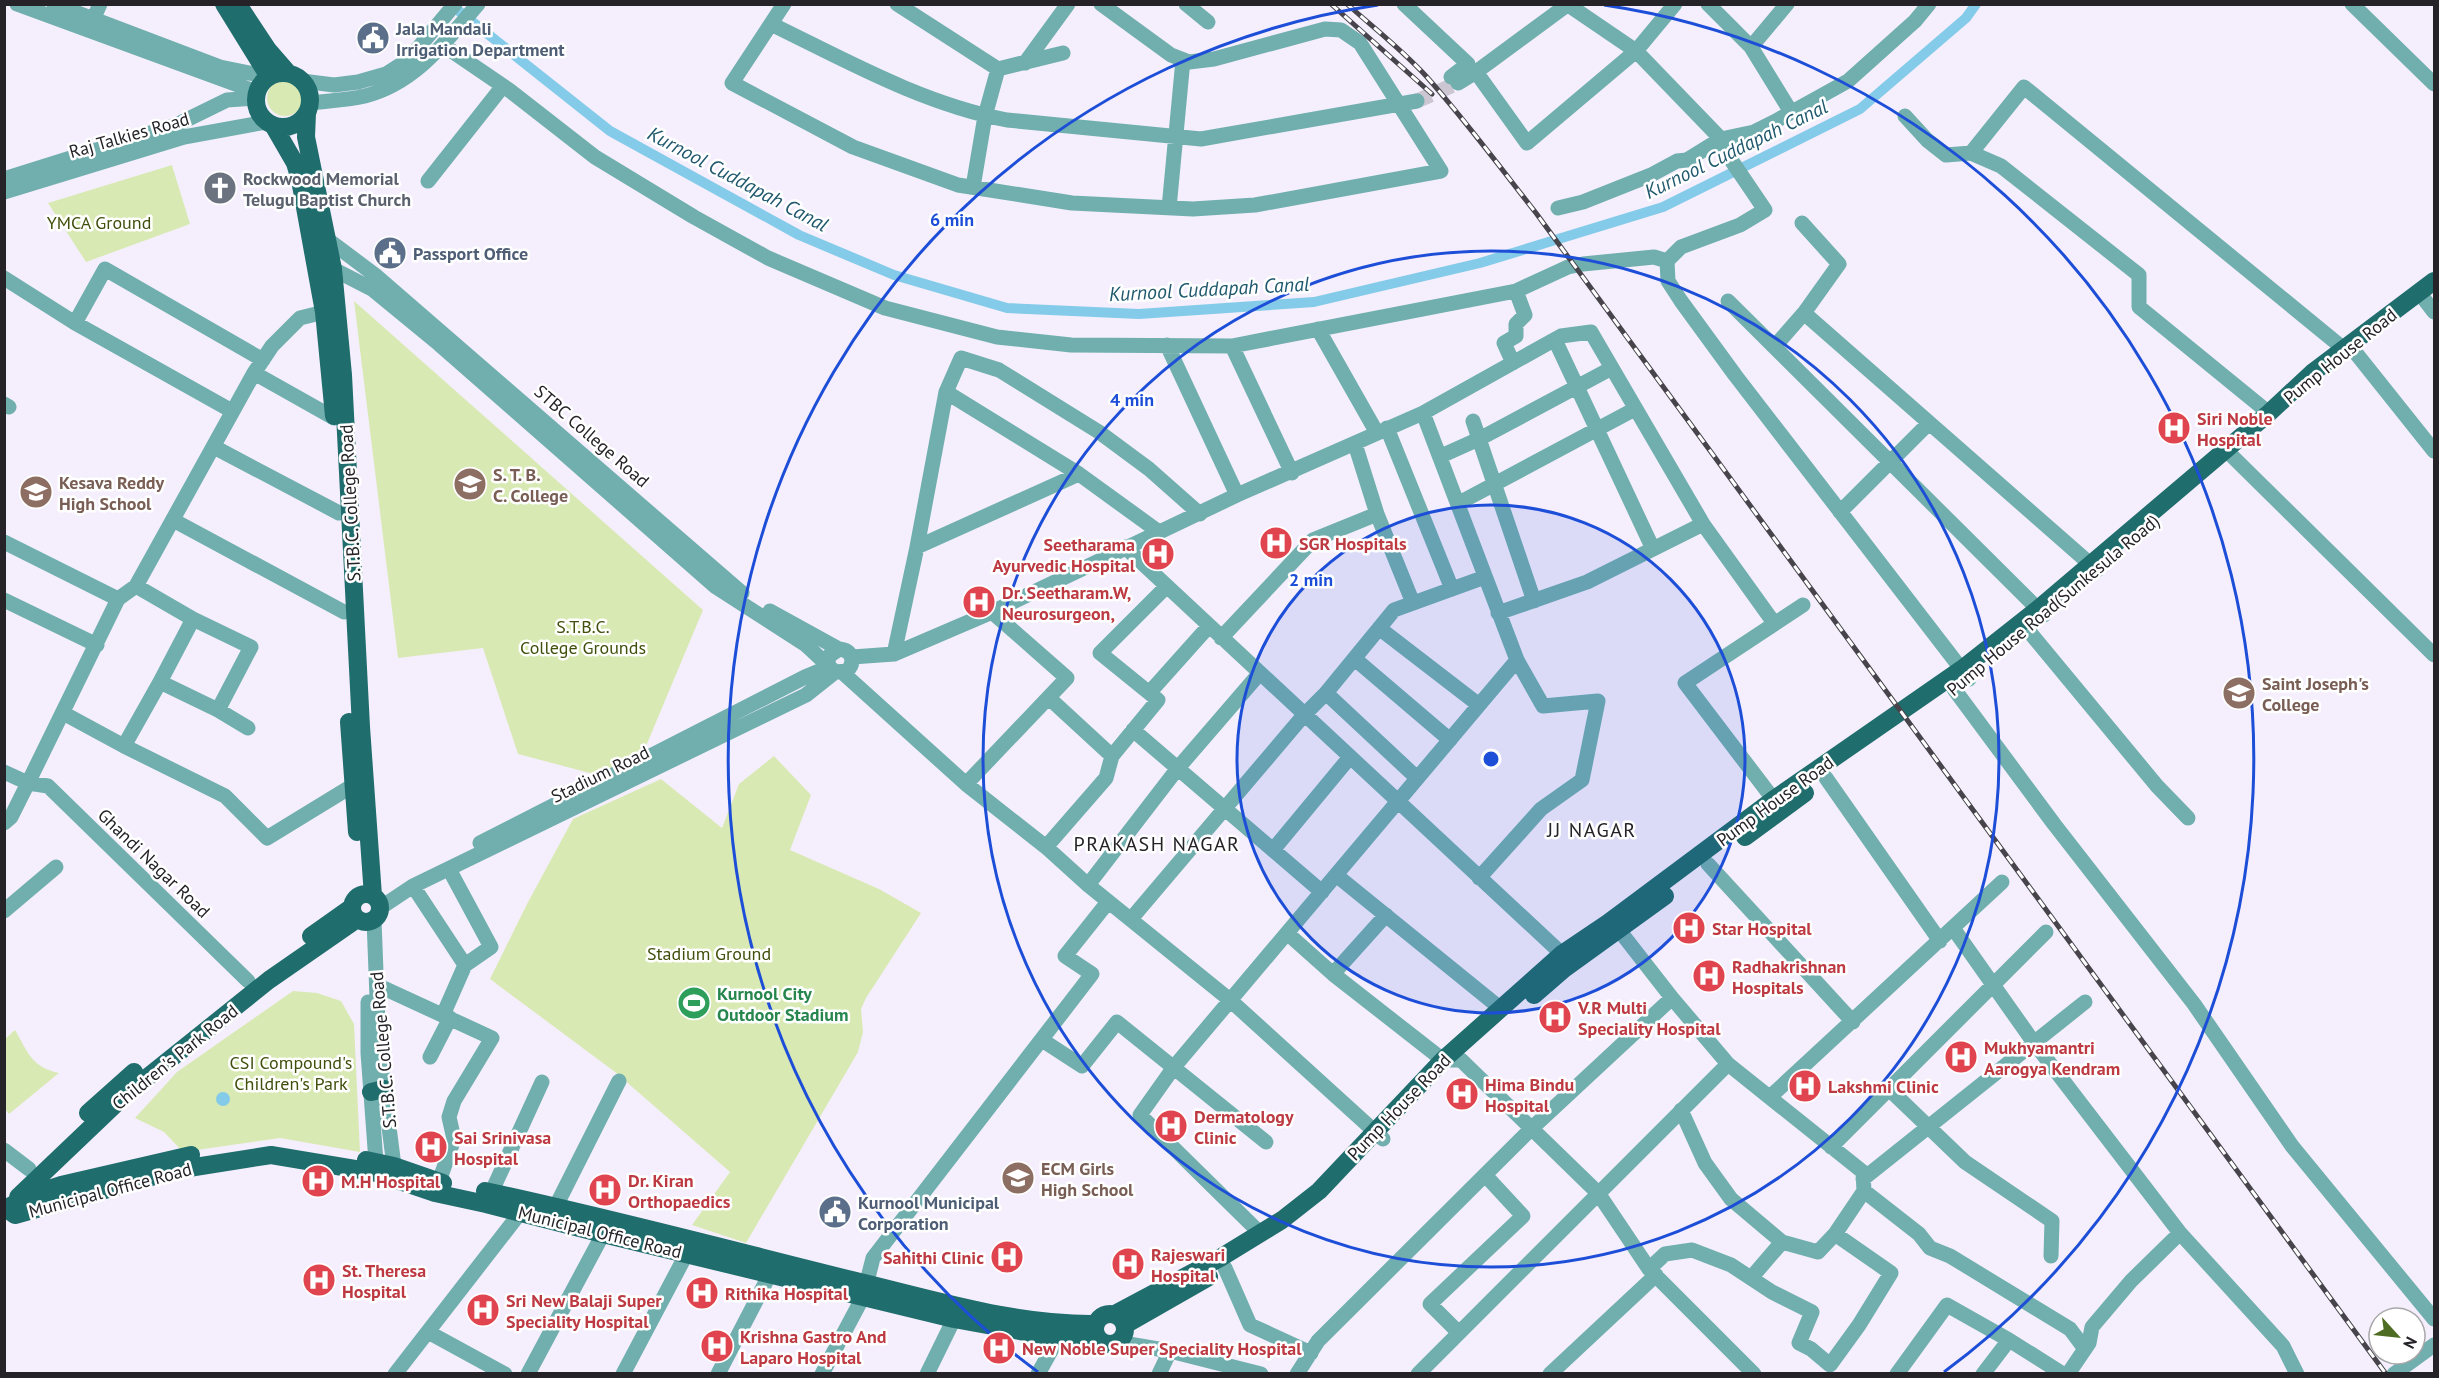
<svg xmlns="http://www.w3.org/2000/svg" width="2439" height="1378" viewBox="0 0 2439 1378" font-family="'PT Sans',sans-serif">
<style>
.green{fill:#d9e9b4}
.water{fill:#84cbe9}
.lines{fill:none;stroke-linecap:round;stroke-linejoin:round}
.canal{stroke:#84cbe9;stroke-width:10}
.minor-tunnel{stroke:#cbc6d2;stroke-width:15;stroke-dasharray:15 8;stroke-linecap:butt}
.minor{stroke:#70afae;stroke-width:15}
.major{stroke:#1f6d6d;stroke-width:18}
.rail-casing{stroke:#47444b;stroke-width:5}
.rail{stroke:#fff;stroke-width:3;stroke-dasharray:9;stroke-linecap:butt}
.ring{fill:none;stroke:#1d4ed8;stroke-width:3}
.labels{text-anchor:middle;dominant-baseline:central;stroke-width:5;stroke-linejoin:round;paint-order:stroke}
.service-label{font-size:18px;font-weight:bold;fill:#4e5e75;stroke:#fff;text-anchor:start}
.street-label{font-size:18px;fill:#252328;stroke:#fff}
.worship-label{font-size:18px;font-weight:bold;fill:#5b616d;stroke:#fff;text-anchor:start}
.park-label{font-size:18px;fill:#404f0b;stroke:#fff}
.health-label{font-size:18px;font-weight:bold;fill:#be3a42;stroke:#fff;text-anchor:start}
.education-label{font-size:18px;font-weight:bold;fill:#785e54;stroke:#fff;text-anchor:start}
.leisure-label{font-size:18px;font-weight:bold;fill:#27864d;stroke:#fff;text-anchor:start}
.water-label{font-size:20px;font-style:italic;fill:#20596e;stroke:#fff}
.neighbourhood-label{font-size:20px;letter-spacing:1.5px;fill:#252328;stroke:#fff}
.centre{fill:#1d4ed8;stroke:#fff;stroke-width:3}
.ring-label{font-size:18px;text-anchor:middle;font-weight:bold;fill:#1d4ed8;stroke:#fff;stroke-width:5;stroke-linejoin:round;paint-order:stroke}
</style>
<rect width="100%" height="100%" fill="#f5effd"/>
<!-- green -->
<path class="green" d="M267 98a18 18 0 1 1 36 0a18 18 0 1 1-36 0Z
M172 165 190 224 86 262 48 203Z
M354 301 703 610 646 746 601 776 518 754 483 648 398 658Z
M774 756 811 795 790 850 879 889 921 913 866 998 861 1009 863 1032 858 1052 746 1243 692 1225 730 1172 615 1072 490 979 527 904 573 819 661 779 722 828 739 784Z
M293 991 317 993 341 1001 354 1024 360 1152 280 1138 183 1152 164 1132 135 1118 177 1072Z
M15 1030C28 1052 31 1067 59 1073L9 1114 5 1109V1039Z"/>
<!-- water -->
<path class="water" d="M216 1099a7 7 0 1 1 14 0a7 7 0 1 1-14 0Z"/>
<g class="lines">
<!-- canal -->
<path class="canal" d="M450 4 610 131 799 235 894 275 1007 308 1139 314 1314 302 1480 263 1663 207 1860 109 1966 18 1976 4"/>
<!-- minor-tunnel -->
<path class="minor-tunnel" d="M1417 101 1458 83"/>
<!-- minor -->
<path class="minor" d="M17 4 257 92
M54 4 220 67 269 77
M784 4 732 83 853 147 958 185 1072 203 1193 209 1255 205 1441 171 1360 43 1341 30 1325 29 1214 59 1189 62 1171 55 1101 4
M897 4 998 69 1063 53
M1186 4 1208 22
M1404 4 1468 64 1451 77
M1567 4 1636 51 1721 139 1725 151 1765 210 1740 225 1681 247 1667 261 1668 281 1681 301 1735 375 1969 679
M1708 4 1751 47 1787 4
M2352 4 2434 84
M93 20 100 4
M771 24C847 61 923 104 1007 120L1201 139 1417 101
M443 45 509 90 595 157 694 217 768 258 885 308 997 337 1071 345 1232 346 1516 291 1568 267 1583 264 1654 257 1667 261
M1751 47 1791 112
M1025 63 1068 4
M1476 72 1527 143 1636 51 1675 4
M302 81 334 85 358 82 386 74 408 60 455 4
M1458 83 1476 72 1567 5
M310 103C328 101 348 100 365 96 416 83 446 41 478 4
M1905 116 1927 140 1946 155 1971 153 2001 166 2139 275V307L2269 413
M1971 153 2024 87 2344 349
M4 179 176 125 227 100 256 98
M428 181 503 86
M973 187 985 116 998 69
M4 192 184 137 266 122
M1169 208 1183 60
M1558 208 1583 202 1651 175 1677 161 1687 160 1721 139 1754 132 1774 122 1848 81 1915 21 1929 4
M1802 223 1839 264 1804 313 2097 570
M327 239 375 275 742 593
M333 269 372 289 439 344 716 587 806 645 835 672 847 671C856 662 852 650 839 649L829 656 828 663
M4 278 75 323 232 411
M2424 299 2434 312
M1728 301 2044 615
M75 323 105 269 263 360
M1318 329 1377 433
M1555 340 1653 549
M1167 345 1237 495
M1232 346 1292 473
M1775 346 1804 313
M2355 352 2434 451
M1513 363 1504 343 1516 336V324L1525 315 1516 291
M254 373 334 418
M946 392 1079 474 1159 532
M4 404 9 407
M1423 413 1517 660 1543 706 1598 701 1582 780 1541 809 1479 878
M1473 421 1534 601
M1387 428 1452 589
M1355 444 1377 514
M214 447 339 513
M2231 455 2434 655
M1441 456 1481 438 1612 368
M1459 503 1635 409
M1840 512 1929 423
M173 520 344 612
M4 542 118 599
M917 547 1079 474
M1125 547 1562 954
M136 586 193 619 160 682
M4 600 97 645
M770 611 839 649
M1498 613 1587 582 1703 524 1774 623
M193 619 251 647 218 710
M1379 628 1479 705
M2027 629 2157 786 2188 818
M1221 638 1313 540 1377 514 1413 603
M894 654 917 547 946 392 961 358 999 370 1099 432 1149 469 1200 514
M852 657 894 654 992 612 1237 495 1423 413 1561 336 1591 332 1703 524
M1355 659 1450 740
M843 673 966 784 1046 847 1088 885 1230 1000 1383 1139
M1954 689 2054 824 2194 1004 2292 1146 2434 1319
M1150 692 1209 626
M1326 693 1417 778
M63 713 124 746 160 682 218 710 248 728
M1133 730 1322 892
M124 746 225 796 267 838 352 786
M1112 756 1158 700 1100 653 1166 587
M4 772 28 783 48 786 248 981
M1826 778 1940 941
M966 784 1067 678 992 612
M1780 808 1685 683 1803 605
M4 823 11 817 28 783 118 599 136 586 254 373 272 346 300 318 324 312
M480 843 805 677 829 667
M1046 847 1106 778 1112 756 1049 698
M1273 850 1350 757
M1708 864 1853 1022
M449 869 491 947 465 965
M1336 875 1500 1008
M1088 885 1178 768 1259 674
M413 886 465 965 443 1015
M380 908 413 886 806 695 835 672
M4 911 56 867
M1131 919 1304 715 1326 693 1394 610 1485 577
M374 920 379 1049 394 1166 390 1176
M1953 928 2032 1040 2180 1233 2283 1346 2297 1374
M1619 930 1672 998 1728 1064 1863 1172 1864 1191
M1287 933 1333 974 1443 1060H1461L1598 1193 1649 1269 1754 1374
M1333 974 1386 915
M377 985 492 1038 454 1101 449 1117 454 1139 436 1190
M368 1002V1053L376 1162 373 1172
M1042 1040 1082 1066 1117 1022 1266 1142
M430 1057 450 1018
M1889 1089 1965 1162 2052 1221 2051 1256
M1770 1097 2002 882
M1681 1110 1705 1163 1731 1199 1782 1242
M1831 1147 2046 932
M4 1150 29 1169
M1863 1179 2085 1002
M487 1202 542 1082
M555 1208 619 1081
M1260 1233 1140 1115 1174 1067 1517 660
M1225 1268 1250 1325 1311 1353
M1649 1269 1665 1254 1692 1250 1731 1265 1772 1292 1812 1312 1799 1343 1811 1349 1830 1365 1859 1325 1891 1273 1835 1234 1864 1191 1919 1234 1930 1248 1950 1256 2070 1329 2085 1349
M1751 1278 1782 1242 1818 1252 1835 1234
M428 1332 505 1374
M1458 1332 1430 1304 1523 1216 1486 1176
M1117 1342 1170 1351 1261 1374
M395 1374 520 1213
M528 1374 603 1234
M623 1374 687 1253
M718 1374 770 1274
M822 1374 863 1297 873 1258 1092 974 1065 956 1108 902
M927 1374 954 1319
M1038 1374 1058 1338
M1159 1374 1170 1351
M1297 1374 1318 1341 1531 1129 1672 998
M1418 1374 1728 1064
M1550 1374 1656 1275
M1897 1374 1947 1305 2009 1340
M1983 1374 2009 1340 2063 1374
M2068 1374 2089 1343 2092 1327 2131 1281 2180 1233
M2394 1374 2434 1345"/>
<!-- major -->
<path class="major" d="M224 4 269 77
M239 6 268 50 288 73
M256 100a27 27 0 1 1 54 0a27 27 0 1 1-54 0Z
M307 113 306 137 333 269 343 375 361 727 373 896
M273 125 295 163 300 180 324 312 334 416
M349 722 357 832
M1745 837 1805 793
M352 908a14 14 0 1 1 28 0a14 14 0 1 1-28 0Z
M311 936 352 907
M1534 995 1564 969 1665 896
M371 1092 384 1089
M88 1113 134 1072
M366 1160 394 1166 443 1183
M485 1191C612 1218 738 1252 864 1283 939 1301 1017 1325 1095 1324
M18 1197 124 1096 269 980 357 919
M4 1207 15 1215 176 1170 271 1155 373 1172 435 1193 486 1204 603 1234 954 1319 1058 1338H1098
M6 1208 37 1193 61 1185 191 1155
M1095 1329a15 15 0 1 1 30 0a15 15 0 1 1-30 0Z
M1115 1314 1220 1258 1282 1220 1319 1191 1443 1060 1562 954 1608 923 1773 800 1962 669 2038 609 2269 413 2312 373 2434 281
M1125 1325 1209 1277"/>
<defs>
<path id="rail" d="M1331 4 1432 94
M1347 4C1374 28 1402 50 1426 76 1465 120 1500 167 1536 213L2386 1374"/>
</defs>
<!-- rail casing -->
<use href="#rail" class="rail-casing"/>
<!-- rail -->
<use href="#rail" class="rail"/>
</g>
<!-- distance rings -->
<circle cx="1491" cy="759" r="254" fill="#1d4ed8" fill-opacity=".12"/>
<g class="ring">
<circle cx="1491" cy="759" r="254"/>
<circle cx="1491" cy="759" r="508"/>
<path d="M1038 1372A762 762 0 0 1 1378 5M1604 5A762 762 0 0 1 1944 1372"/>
</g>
<!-- icons -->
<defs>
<symbol id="civic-disc" viewBox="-11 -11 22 22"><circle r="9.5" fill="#5c6f8a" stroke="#fff"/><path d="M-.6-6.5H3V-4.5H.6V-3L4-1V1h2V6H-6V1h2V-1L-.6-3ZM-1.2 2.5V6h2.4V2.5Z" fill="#fff"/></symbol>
<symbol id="church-disc" viewBox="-11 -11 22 22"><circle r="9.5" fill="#6b7280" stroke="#fff"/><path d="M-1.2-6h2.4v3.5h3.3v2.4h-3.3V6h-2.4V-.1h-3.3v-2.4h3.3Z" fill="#fff"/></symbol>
<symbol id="hospital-disc" viewBox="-11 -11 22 22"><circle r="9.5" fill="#e0444e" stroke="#fff"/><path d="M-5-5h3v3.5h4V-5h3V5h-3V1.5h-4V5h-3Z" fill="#fff"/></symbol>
<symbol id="university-disc" viewBox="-11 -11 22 22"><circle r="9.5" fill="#8d6e63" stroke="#fff"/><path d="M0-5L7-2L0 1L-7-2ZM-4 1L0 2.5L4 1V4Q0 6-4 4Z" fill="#fff"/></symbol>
<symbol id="school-disc" viewBox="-11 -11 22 22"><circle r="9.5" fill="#8d6e63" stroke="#fff"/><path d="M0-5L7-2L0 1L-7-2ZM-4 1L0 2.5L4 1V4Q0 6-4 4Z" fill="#fff"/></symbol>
<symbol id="stadium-disc" viewBox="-11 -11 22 22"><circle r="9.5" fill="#2e9e5b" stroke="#fff"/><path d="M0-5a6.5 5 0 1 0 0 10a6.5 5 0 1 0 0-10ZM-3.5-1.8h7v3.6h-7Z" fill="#fff"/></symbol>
</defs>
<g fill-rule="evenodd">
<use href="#civic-disc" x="354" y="19" width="38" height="38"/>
<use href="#church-disc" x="201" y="169" width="38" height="38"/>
<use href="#civic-disc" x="371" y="234" width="38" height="38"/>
<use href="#hospital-disc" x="2155" y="409" width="38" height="38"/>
<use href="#university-disc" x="451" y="465" width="38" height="38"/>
<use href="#school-disc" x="17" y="473" width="38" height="38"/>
<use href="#hospital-disc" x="1257" y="524" width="38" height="38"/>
<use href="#hospital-disc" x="1139" y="535" width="38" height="38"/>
<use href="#hospital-disc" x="960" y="583" width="38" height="38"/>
<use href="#university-disc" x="2220" y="674" width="38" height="38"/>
<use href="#hospital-disc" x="1670" y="909" width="38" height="38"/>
<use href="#hospital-disc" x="1690" y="957" width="38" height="38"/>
<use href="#stadium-disc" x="675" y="984" width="38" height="38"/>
<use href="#hospital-disc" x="1536" y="998" width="38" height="38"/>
<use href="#hospital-disc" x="1942" y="1038" width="38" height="38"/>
<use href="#hospital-disc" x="1786" y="1067" width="38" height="38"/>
<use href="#hospital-disc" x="1443" y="1075" width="38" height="38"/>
<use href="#hospital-disc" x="1152" y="1107" width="38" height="38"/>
<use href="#hospital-disc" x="412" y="1128" width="38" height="38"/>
<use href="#school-disc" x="999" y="1159" width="38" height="38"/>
<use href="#hospital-disc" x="299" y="1162" width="38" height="38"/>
<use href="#hospital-disc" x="586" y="1171" width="38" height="38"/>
<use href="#civic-disc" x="816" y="1193" width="38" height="38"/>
<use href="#hospital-disc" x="988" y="1238" width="38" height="38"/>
<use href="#hospital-disc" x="1109" y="1245" width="38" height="38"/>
<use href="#hospital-disc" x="300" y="1261" width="38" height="38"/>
<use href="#hospital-disc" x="683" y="1274" width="38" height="38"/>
<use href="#hospital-disc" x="464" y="1291" width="38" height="38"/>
<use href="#hospital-disc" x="698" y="1327" width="38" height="38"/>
<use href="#hospital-disc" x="980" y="1329" width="38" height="38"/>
</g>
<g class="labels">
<!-- service labels -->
<g class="service-label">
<text x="396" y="28">Jala Mandali<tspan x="396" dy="21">Irrigation Department</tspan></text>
<text x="413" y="253">Passport Office</text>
<text x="858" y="1202">Kurnool Municipal<tspan x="858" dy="21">Corporation</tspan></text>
</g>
<!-- street labels -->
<g class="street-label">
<text transform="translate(129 135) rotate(-16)">Raj Talkies Road</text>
<text transform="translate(2340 356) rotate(-39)">Pump House Road</text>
<text transform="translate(592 436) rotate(41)">STBC College Road</text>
<text transform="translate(350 503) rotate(-93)">S.T.B.C. College Road</text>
<text transform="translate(2053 605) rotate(-40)">Pump House Road(Sunkesula Road)</text>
<text transform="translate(600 774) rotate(-26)">Stadium Road</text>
<text transform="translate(1775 801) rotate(-36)">Pump House Road</text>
<text transform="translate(154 863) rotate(44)">Ghandi Nagar Road</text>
<text transform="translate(383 1050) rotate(-95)">S.T.B.C. College Road</text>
<text transform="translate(175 1057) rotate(-39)">Children's Park Road</text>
<text transform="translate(1399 1107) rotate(-46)">Pump House Road</text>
<text transform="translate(110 1190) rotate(-15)">Municipal Office Road</text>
<text transform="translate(600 1232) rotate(14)">Municipal Office Road</text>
</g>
<!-- worship labels -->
<g class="worship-label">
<text x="243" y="178">Rockwood Memorial<tspan x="243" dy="21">Telugu Baptist Church</tspan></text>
</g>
<!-- park labels -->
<g class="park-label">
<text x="99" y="222">YMCA Ground</text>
<text x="583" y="626">S.T.B.C.<tspan x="583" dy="21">College Grounds</tspan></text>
<text x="709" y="953">Stadium Ground</text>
<text x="291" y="1062">CSI Compound's<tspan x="291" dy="21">Children's Park</tspan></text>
</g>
<!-- health labels -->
<g class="health-label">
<text x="2197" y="418">Siri Noble<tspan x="2197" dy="21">Hospital</tspan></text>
<text x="1299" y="543">SGR Hospitals</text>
<text x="1135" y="544" text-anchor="end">Seetharama<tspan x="1135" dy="21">Ayurvedic Hospital</tspan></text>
<text x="1002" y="592">Dr. Seetharam.W,<tspan x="1002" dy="21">Neurosurgeon,</tspan></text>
<text x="1712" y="928">Star Hospital</text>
<text x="1732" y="966">Radhakrishnan<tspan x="1732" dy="21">Hospitals</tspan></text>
<text x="1578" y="1007">V.R Multi<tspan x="1578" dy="21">Speciality Hospital</tspan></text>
<text x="1984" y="1047">Mukhyamantri<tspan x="1984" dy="21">Aarogya Kendram</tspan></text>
<text x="1485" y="1084">Hima Bindu<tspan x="1485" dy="21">Hospital</tspan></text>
<text x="1828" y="1086">Lakshmi Clinic</text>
<text x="1194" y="1116">Dermatology<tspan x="1194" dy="21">Clinic</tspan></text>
<text x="454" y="1137">Sai Srinivasa<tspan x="454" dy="21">Hospital</tspan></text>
<text x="628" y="1180">Dr. Kiran<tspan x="628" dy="21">Orthopaedics</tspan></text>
<text x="341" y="1181">M.H Hospital</text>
<text x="1151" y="1254">Rajeswari<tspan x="1151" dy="21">Hospital</tspan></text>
<text x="984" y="1257" text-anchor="end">Sahithi Clinic</text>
<text x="342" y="1270">St. Theresa<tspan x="342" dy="21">Hospital</tspan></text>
<text x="725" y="1293">Rithika Hospital</text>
<text x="506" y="1300">Sri New Balaji Super<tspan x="506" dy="21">Speciality Hospital</tspan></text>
<text x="740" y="1336">Krishna Gastro And<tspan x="740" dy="21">Laparo Hospital</tspan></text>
<text x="1022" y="1348">New Noble Super Speciality Hospital</text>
</g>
<!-- education labels -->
<g class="education-label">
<text x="493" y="474">S. T. B.<tspan x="493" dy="21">C. College</tspan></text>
<text x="59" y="482">Kesava Reddy<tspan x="59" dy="21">High School</tspan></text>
<text x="2262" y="683">Saint Joseph's<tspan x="2262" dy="21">College</tspan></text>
<text x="1041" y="1168">ECM Girls<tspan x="1041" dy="21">High School</tspan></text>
</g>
<!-- leisure labels -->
<g class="leisure-label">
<text x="717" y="993">Kurnool City<tspan x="717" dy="21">Outdoor Stadium</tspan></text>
</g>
<!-- water labels -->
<g class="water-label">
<text transform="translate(1736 149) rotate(-26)">Kurnool Cuddapah Canal</text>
<text transform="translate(738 179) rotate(28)">Kurnool Cuddapah Canal</text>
<text transform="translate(1209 289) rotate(-3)">Kurnool Cuddapah Canal</text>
</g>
<!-- neighbourhood labels -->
<g class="neighbourhood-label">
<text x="1592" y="830">JJ NAGAR</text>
<text x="1157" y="844">PRAKASH NAGAR</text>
</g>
</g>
<circle cx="1491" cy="759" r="9" class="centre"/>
<g class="ring-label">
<text x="952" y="226">6 min</text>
<text x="1132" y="406">4 min</text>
<text x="1311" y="586">2 min</text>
</g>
<!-- border -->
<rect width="2439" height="1378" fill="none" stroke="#252328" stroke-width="12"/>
<!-- north arrow -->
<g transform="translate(2397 1336) rotate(117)"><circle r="28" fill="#ffffff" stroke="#a8a7a9" stroke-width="1.5"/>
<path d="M0-4.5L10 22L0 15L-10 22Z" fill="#4e6d22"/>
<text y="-9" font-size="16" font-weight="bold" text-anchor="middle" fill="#252328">N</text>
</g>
</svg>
